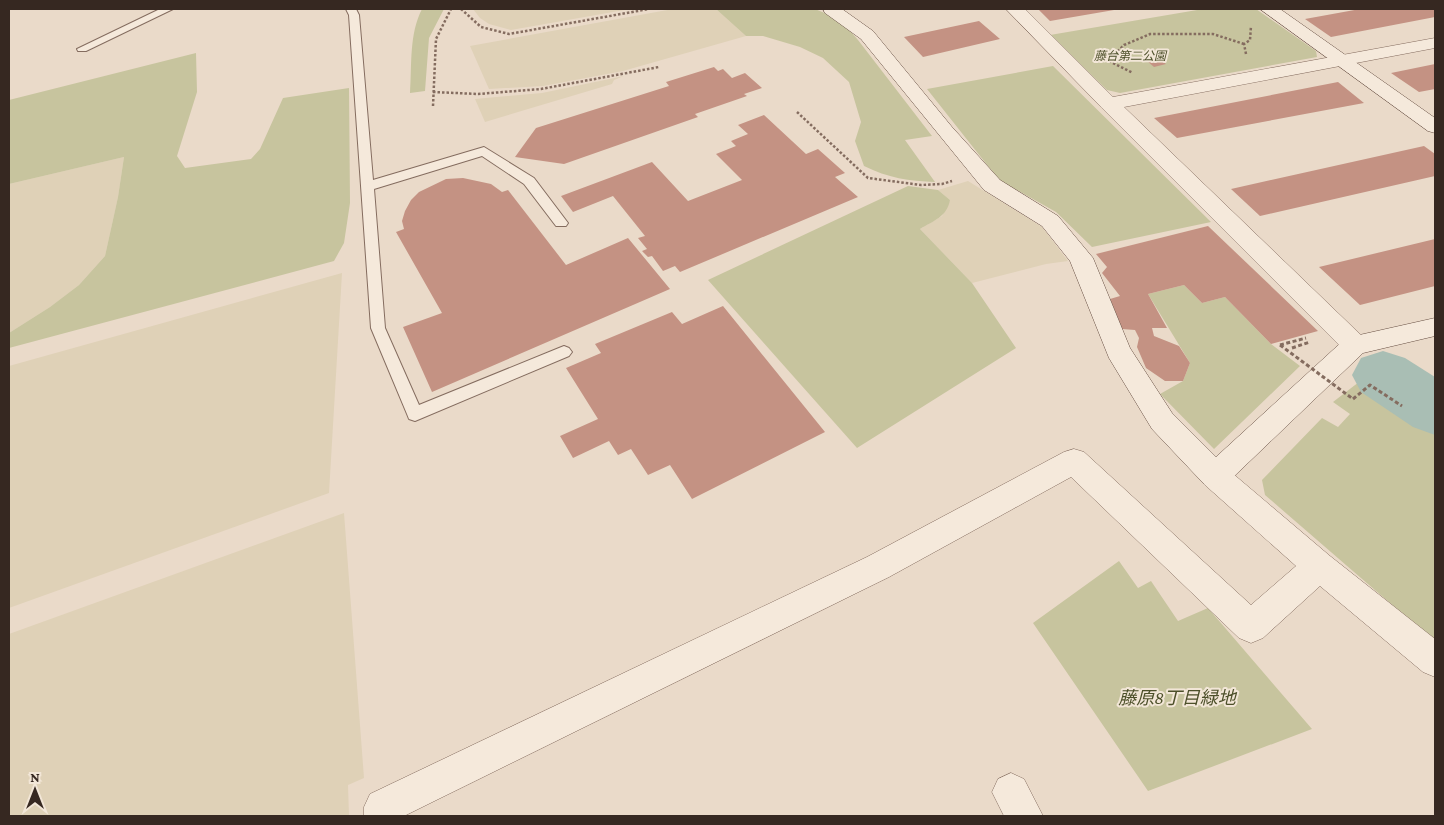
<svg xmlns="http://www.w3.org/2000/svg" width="1444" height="825" viewBox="0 0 1444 825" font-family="'Crimson Pro','Noto Sans JP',serif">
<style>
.farmland{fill:#dfd1b7}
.green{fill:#c7c49e}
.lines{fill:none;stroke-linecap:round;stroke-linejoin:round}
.river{fill:#a9beb4;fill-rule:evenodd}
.building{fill:#c49283}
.lane-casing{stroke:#846c5f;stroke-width:2}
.street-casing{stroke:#846c5f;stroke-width:1}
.secondary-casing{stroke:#664e42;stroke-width:1}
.path-far1{stroke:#846c5f;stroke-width:2.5;stroke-dasharray:2.5 2;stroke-linecap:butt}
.path{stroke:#846c5f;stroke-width:3;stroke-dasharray:4 2.5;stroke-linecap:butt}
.lane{fill:#f5e9db;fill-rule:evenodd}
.street{fill:#f5e9db;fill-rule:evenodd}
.secondary{fill:#f5e9db;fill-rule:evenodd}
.path-bridge{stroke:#846c5f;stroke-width:3;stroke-dasharray:4 2.5;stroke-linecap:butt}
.labels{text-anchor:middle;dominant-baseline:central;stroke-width:4;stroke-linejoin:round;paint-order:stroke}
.far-park-label{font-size:12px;font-style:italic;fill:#4d502a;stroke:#f2e6d7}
.near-park-label{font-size:18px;font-style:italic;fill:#4d502a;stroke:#f2e6d7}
</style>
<rect width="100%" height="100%" fill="#eadac9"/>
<!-- farmland -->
<path class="farmland" d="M473 9H630L511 30 489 24 480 18Z
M673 9H716L746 36 623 71 543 86 489 89 470 46Z
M624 76 614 80 612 84 485 122 475 99 542 93Z
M124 157 118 197 105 256 79 285 50 307 9 333V184Z
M968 181 1042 227 1068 261 1046 264 972 283 920 229 942 216 950 200 938 190Z
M342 273 329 493 9 608V366Z
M344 513 364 778 348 785 349 816H9V634Z"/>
<!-- green -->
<path class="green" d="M422 9H444L429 38 425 91 410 93C412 65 409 34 422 9Z
M716 9H815L827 14 846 26 858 40 932 136 905 140 935 182C909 181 888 178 864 166L855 141 861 122 849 82 823 58 800 47 763 36H746Z
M1203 9H1256L1316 51 1317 57 1120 93 1107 90 1050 35Z
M196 53 197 92 177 156 185 168 251 159 260 149 283 98 349 88 350 203 344 243 334 261 9 348V333L50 307 79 285 105 256 118 197 124 157 9 184V100Z
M1053 66 1211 222 1092 247 1056 212 999 180 927 89Z
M908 186 938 190 950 200C947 217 933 221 920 229L972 283 1016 348 857 448 708 280Z
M1184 285 1202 303 1225 297 1271 344 1300 366 1214 449 1160 394 1183 381 1190 363 1148 294Z
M1368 375 1435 418V642L1265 495 1262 480 1322 418 1338 427 1350 414 1333 402Z
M1119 561 1138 588 1151 581 1178 621 1208 608 1312 729 1148 791 1033 623Z"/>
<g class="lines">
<!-- river -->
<path class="river" d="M1383 351 1405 358 1435 377V435L1413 427 1361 392 1352 375 1361 358Z"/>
</g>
<!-- building -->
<path class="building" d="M1038 9H1113L1114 10 1050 21Z
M1360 9H1435V17L1331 37 1305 19Z
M979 21 1000 39 923 57 904 37Z
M1158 58 1166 64 1154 67 1146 60Z
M1435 64V89L1419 92 1391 73Z
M714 67 718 71 723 69 732 78 745 73 762 88 744 94 747 96 695 114 698 117 564 164 515 157 536 128 669 86 666 82Z
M1338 82 1364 103 1177 138 1154 118Z
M764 115 806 154 818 149 845 173 835 177 858 197 680 272 675 266 663 271 652 256 648 257 642 251 647 249 638 238 645 236 613 196 573 212 561 196 652 162 688 201 742 180 716 154 736 146 731 141 748 134 738 125Z
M1424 146 1435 154V176L1260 216 1231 189Z
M463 178 491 184 502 192 508 190 566 265 628 238 670 289 432 392 403 327 442 313 396 232 404 229 402 221 405 211 411 200 419 192 446 179Z
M1208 226 1318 331 1271 344 1225 297 1202 303 1184 285 1148 294 1167 328H1152L1154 336 1179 346 1190 363 1183 381H1165L1146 368 1137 347 1139 338 1135 330 1122 329 1110 299 1120 296 1102 273 1107 267 1096 254Z
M1435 239V286L1360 305 1319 267Z
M723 306 825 432 692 499 670 465 648 475 631 449 618 455 609 441 573 458 560 436 598 419 566 368 601 353 595 344 672 312 682 324Z"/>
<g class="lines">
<defs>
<path id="lane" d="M160 9H173L86 51H78L77 49Z
M346 9H356L359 15 373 180 484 147 534 178 568 223 566 226H556L524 184 482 156 374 189 385 328 419 405 559 348 564 346 569 348 572 352 569 356 415 421 409 419 407 414 371 328 349 15Z"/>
<path id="street" d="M1006 9H1025L1113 97 1435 38V48L1124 107 1364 338 1368 345 1364 352 1355 355 1346 352 1102 108Z
M1074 449 1084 452 1251 605 1296 566 1205 485 1200 476 1205 467 1215 464 1225 467 1330 556 1435 639V677L1423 672 1320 586 1263 638 1251 643 1239 638 1071 477 889 577 404 816H364V807L370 794 867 557 1064 452Z
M1011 773 1024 779 1043 816H1004L992 792 998 779Z"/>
<path id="secondary" d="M823 9H842L873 31 952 127 1000 180 1058 216 1093 258 1130 348 1172 413 1216 457 1346 338 1435 318V336L1363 353 1225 485 1215 488 1205 485 1152 429 1109 358 1070 261 1042 226 984 190 861 39 825 13Z
M1260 9H1280L1435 118V133L1428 131Z"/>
</defs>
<!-- lane casing -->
<use href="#lane" class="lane-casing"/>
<!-- street casing -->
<use href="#street" class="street-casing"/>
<!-- secondary casing -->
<use href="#secondary" class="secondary-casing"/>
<!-- path-far1 -->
<path class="path-far1" d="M461 9 481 27 509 34 649 9
M1246 54 1244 44 1250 40 1251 26
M1108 61 1124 45 1150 34H1213L1244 44
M1109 61 1133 73
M433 92 478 94 541 89 659 67
M433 106 436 39 451 9
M797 112 868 178 921 185 942 184 952 181"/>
<!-- path -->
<path class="path" d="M1280 345 1306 338
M1292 348 1310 342
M1353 399 1370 385 1402 406"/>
<!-- lane -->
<use href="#lane" class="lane"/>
<!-- street -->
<use href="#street" class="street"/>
<!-- secondary -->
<use href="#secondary" class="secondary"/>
<!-- path-bridge -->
<path class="path-bridge" d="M1280 345 1353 399"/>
</g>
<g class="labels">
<!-- far-park labels -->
<g class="far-park-label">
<text x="1130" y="56">藤台第二公園</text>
</g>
<!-- near-park labels -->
<g class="near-park-label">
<text x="1177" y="698">藤原8丁目緑地</text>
</g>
</g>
<!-- border -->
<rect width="1444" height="825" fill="none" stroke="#362821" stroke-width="20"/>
<!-- north arrow -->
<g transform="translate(35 790)" stroke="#f2e6d7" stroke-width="4" paint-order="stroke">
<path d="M0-4L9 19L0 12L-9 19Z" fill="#362821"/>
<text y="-8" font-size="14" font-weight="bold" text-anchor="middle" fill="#362821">N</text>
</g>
</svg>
